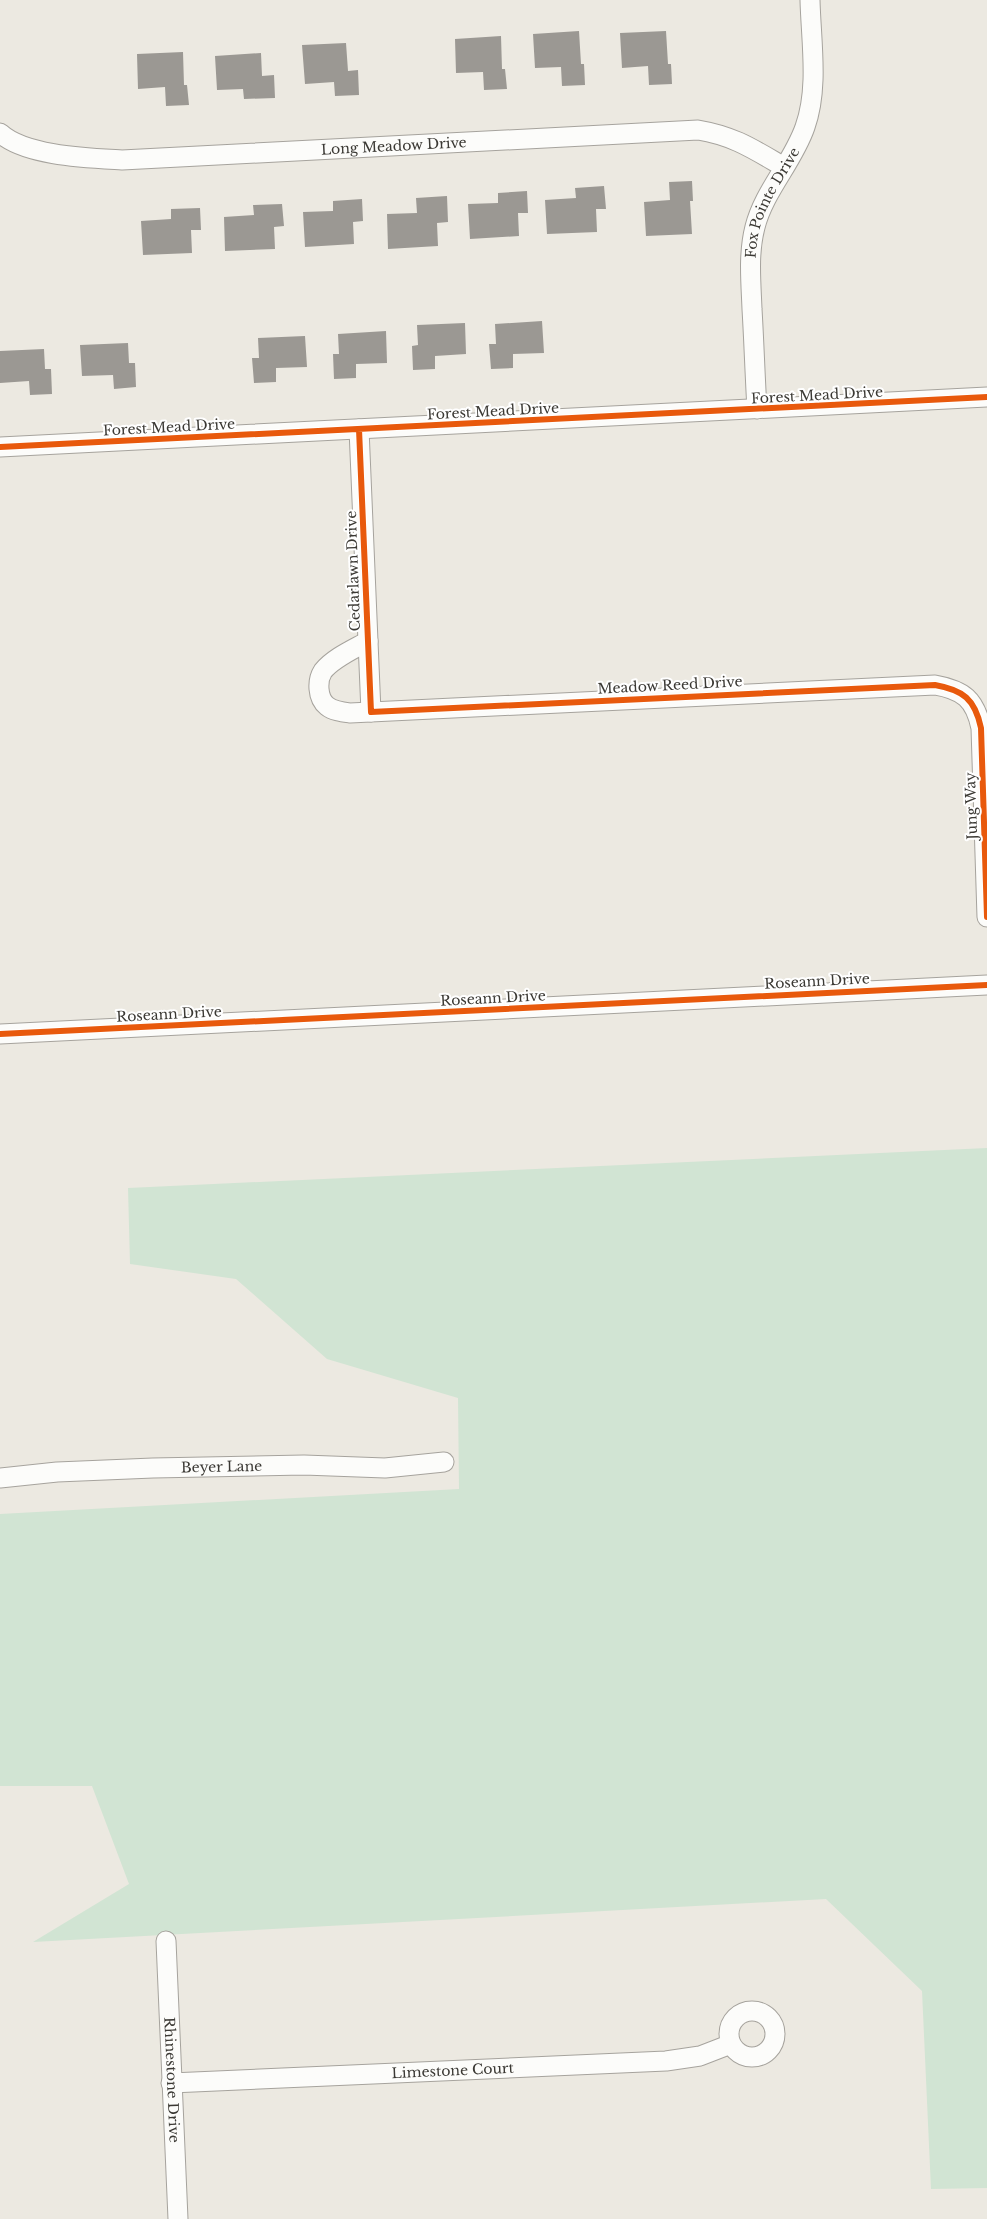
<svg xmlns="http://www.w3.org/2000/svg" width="987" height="2219" viewBox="0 0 987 2219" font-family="'Libre Baskerville',serif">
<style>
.green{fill:#d1e4d3}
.building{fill:#9b9893}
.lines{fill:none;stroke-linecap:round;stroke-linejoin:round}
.minor-casing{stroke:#a6a39d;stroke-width:21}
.minor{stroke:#fcfcfa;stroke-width:19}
.cycleway-casing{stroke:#fff;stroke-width:8}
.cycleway{stroke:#e8590c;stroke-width:6}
.labels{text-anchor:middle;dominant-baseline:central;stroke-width:4;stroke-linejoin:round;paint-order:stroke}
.street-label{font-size:14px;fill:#3b3934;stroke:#fff}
</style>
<rect width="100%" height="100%" fill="#ece9e1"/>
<!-- green -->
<path class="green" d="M987 1148V2188L931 2189 922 1991 826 1899 33 1942 129 1884 92 1786H0V1514L459 1489 458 1398 327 1359 236 1279 130 1264 128 1188Z"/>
<!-- building -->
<path class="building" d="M579 31 581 64H584L585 85 562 86 561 67 535 68 533 34Z
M666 31 668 64H671L672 84 649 85 648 66 622 68 620 33Z
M501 36 502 69H505L507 89 484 90 483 72 456 73 455 39Z
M346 43 348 71 358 70 359 95 335 96 334 82 305 84 302 45Z
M183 52 184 85H187L189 105 166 106 165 87 138 89 137 54Z
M261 53 262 76 274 75 275 98 244 99 243 89 217 90 215 56Z
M692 181 693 201H690L692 234 646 236 644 202 670 200 669 182Z
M604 186 606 209H596L597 232 547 234 545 200 576 198 575 188Z
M527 191 528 213H518L519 236 470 239 468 204 498 203V193Z
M447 196 448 222 437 223 438 246 388 249 387 214 417 213 416 198Z
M362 199 363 221 353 222 354 244 305 247 303 212 333 211V201Z
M282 204 284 226 274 227 275 249 225 251 224 217 254 215 253 205Z
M200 208 201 230H191L192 253 143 255 141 221 171 219V209Z
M542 321 544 353 513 354V368L491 369 489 344H496L495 324Z
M465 323 466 354 435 356V369L413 370 412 346 418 345 417 325Z
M386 331 387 363 356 364V378L334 379 333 354H339L338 334Z
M305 336 307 367 276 368V382L254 383 252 358H259L258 338Z
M128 343 129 363H135L136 387 114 389 113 375 82 376 80 345Z
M44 349 45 369H51L52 394 30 395 29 381 0 383V351Z"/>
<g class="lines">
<defs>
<g id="minor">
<path id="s1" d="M0 133C25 156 88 158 122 160L698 130C734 136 753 149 784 167"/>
<path id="s2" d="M757 409C755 376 754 342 752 309 751 282 748 254 755 227 764 191 793 162 805 127 819 88 811 41 810 0"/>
<path d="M359 429 371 712"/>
<path d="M0 447 987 397"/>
<path d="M368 641C354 649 333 658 323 671 317 680 317 698 327 706 333 711 342 712 350 713L935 685C963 690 975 699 981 728L987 917"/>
<path d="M0 1034 987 985"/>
<path id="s3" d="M0 1478 57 1472 153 1468 304 1465 385 1468 444 1462"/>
<path id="s4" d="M166 1941 178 2219"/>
<circle cx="752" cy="2034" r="23"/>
<path id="s5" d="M171 2083 666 2061 700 2056 731 2044"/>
</g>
</defs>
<!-- minor casing -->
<use href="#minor" class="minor-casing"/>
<!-- minor -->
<use href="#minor" class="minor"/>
<defs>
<path id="cycleway" d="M359 429 371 712 935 685C963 690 975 699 981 728L987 917
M0 447 987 397
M0 1034 987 985"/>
</defs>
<!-- cycleway casing -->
<use href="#cycleway" class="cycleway-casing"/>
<!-- cycleway -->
<use href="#cycleway" class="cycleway"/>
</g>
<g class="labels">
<!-- street labels -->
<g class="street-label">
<text stroke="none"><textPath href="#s1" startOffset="399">Long Meadow Drive</textPath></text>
<text stroke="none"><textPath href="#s2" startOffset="211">Fox Pointe Drive</textPath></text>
<text transform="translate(817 395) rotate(-3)">Forest Mead Drive</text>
<text transform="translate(493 411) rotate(-3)">Forest Mead Drive</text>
<text transform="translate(169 427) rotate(-3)">Forest Mead Drive</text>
<text transform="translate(353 571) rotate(-92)">Cedarlawn Drive</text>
<text transform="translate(670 685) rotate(-3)">Meadow Reed Drive</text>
<text transform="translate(971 806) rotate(-92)">Jung Way</text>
<text transform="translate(817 981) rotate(-3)">Roseann Drive</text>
<text transform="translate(493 998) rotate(-3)">Roseann Drive</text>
<text transform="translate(169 1014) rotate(-3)">Roseann Drive</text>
<text stroke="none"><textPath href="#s3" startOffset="222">Beyer Lane</textPath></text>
<text stroke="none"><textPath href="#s5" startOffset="282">Limestone Court</textPath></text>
<text stroke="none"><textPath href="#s4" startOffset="139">Rhinestone Drive</textPath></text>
</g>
</g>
</svg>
